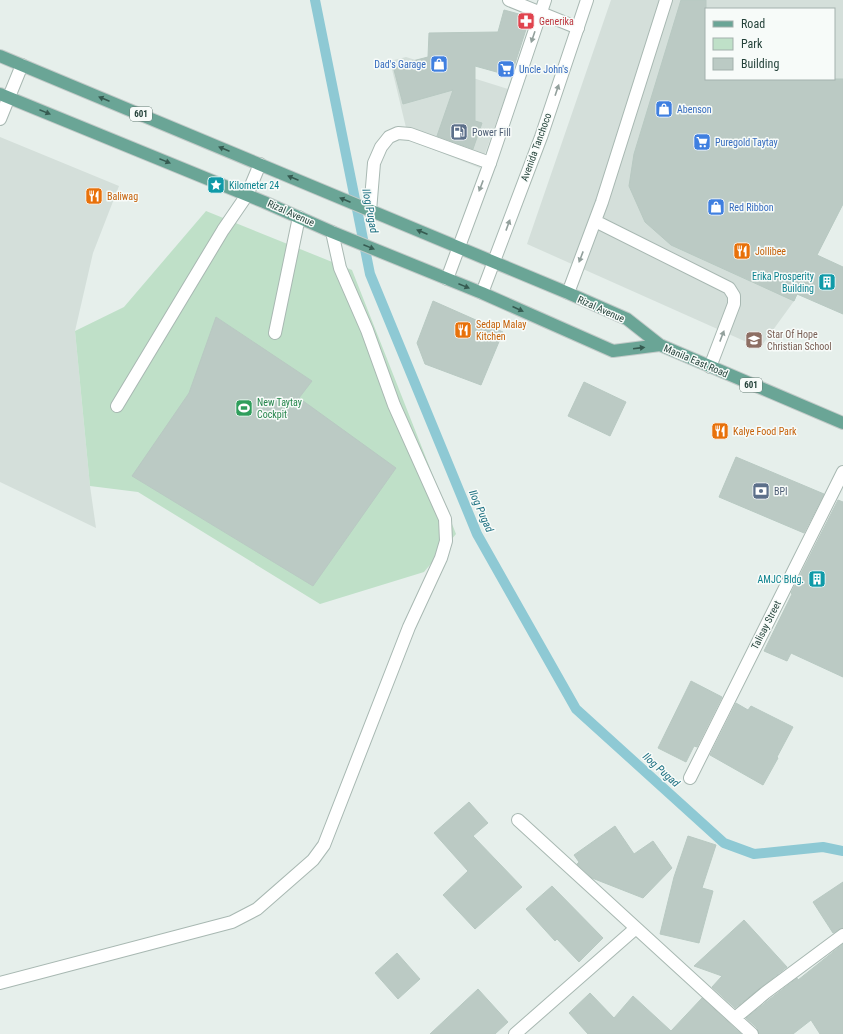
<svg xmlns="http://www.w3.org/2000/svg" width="843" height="1034" viewBox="0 0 843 1034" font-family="'Roboto Condensed',sans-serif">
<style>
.built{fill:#d4dfda;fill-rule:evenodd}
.green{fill:#bfe0c8}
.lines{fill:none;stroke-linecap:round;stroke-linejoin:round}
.stream{stroke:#8ec9d4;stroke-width:10}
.building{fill:#bbcac4;stroke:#b8c9c2}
.service-casing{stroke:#a8b8b2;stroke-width:14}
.minor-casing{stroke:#a8b8b2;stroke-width:14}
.tertiary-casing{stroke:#a8b8b2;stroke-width:14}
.primary-casing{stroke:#c2cac8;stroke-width:14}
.service{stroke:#fff;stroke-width:12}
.minor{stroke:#fff;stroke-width:12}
.tertiary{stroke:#fff;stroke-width:12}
.primary{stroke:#6aa596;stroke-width:12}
.oneway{fill:#92a09c}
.oneway2{fill:#365b51}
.labels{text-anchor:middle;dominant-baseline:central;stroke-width:3;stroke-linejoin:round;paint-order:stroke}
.shield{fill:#f7fbf9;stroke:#637a73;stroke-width:1}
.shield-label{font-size:9px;font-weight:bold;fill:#24423a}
.health-label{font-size:10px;fill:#be3a42;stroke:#f7fbf9;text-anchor:start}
.shop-label{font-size:10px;fill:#366cbe;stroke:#f7fbf9;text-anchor:start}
.service-label{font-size:10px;fill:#4e5e75;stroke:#f7fbf9;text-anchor:start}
.street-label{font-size:10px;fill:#24423a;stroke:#f7fbf9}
.culture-label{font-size:10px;fill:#0d838f;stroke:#f7fbf9;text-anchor:end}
.food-label{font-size:10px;fill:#c56008;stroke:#f7fbf9;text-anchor:start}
.education-label{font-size:10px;fill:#785e54;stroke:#f7fbf9;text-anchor:start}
.leisure-label{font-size:10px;fill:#27864d;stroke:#f7fbf9;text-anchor:start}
.water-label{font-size:11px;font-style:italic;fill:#1c6f80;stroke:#f7fbf9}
</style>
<rect width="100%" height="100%" fill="#e6efeb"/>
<!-- built -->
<path class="built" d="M611 0H843V204L794 301 760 348 527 244ZM706 9H834V79H706Z
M406 57 508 89 480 168 409 140 390 61Z
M0 137 119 186 93 253 75 331 90 486 96 528 0 482Z"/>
<!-- green -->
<path class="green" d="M206 211 352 270 456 534 424 572 320 604 138 492 90 486 75 331 124 307Z"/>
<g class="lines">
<!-- stream -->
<path class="stream" d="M315 0 370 274 477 534 576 709 724 843 754 854 823 847 843 851"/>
</g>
<!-- building -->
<path class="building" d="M681 0H706V79H843V204L817 255 843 267V314L797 294 794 301 671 245 645 222 629 186 634 154Z
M504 10 530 17 511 76 475 66V121L482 123 473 149 437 136 453 90 403 104 393 66 428 57 429 33 498 32Z
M433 301 503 332 481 385 425 364 417 343Z
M216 317 312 381 299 398 396 468 313 586 132 476 189 393Z
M584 382 626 402 610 436 568 416Z
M736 457 824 494 804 533 719 497Z
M838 500 843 502V677L791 653 787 661 764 651 792 594 791 593Z
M691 681 722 697 697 747 694 746 686 762 658 748Z
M736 703 748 710 751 706 793 727 777 757 778 758 763 785 710 755Z
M469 802 488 823 473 836 522 887 475 929 443 895 468 871 434 833Z
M615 826 634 854 653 841 672 868 643 898 592 878 577 864 579 862 574 855Z
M688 836 716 845 702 888 713 891 699 943 660 934 674 877Z
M843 882V928L833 933 813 902Z
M552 886 603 938 579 962 557 939 555 941 526 909Z
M744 920 787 967 735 1008 712 987 722 976 694 966Z
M843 944V1034H820L811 1020 793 1034H759L757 1028 746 1018 770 999 797 978 798 980Z
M397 953 420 979 398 999 375 973Z
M478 989 508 1022 495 1034H430Z
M590 993 614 1018 633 996 671 1031 702 998 741 1034H588L569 1013Z"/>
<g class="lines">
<defs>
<path id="service" d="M0 119 22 65
M370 211 374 163 381 147 389 137 398 133 410 134 490 163
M595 221 729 288 734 296V304L710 367
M568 293 602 202 666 0
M275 333 299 217
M117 406 223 230 247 195 260 164
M0 983 232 922 257 909 313 860 324 845 409 627 441 558 446 541 445 519 394 405 367 330 340 268 332 232"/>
<path id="minor" d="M509 0 578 28
M690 778 843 472
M518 820 752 1034
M735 1018 765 993 843 935
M515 1034 636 928"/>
<path id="tertiary" d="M447 279 490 163 545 0
M482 293 541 137 587 0"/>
<path id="primary" d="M0 56 568 293 627 319 660 345 843 423
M0 94 264 202 332 232 482 293 613 351 660 345"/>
</defs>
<!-- service casing -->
<use href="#service" class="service-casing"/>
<!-- minor casing -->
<use href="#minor" class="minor-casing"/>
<!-- tertiary casing -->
<use href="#tertiary" class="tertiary-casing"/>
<!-- primary casing -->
<use href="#primary" class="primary-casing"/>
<!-- service -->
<use href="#service" class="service"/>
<!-- minor -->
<use href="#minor" class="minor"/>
<!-- tertiary -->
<use href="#tertiary" class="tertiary"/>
<!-- primary -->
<use href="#primary" class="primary"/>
</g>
<!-- one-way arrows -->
<defs><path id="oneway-solid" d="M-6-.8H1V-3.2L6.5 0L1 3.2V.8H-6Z"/></defs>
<g class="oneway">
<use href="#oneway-solid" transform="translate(533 37) rotate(109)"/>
<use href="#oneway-solid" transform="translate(557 90) rotate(-71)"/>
<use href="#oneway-solid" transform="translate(481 186) rotate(111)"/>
<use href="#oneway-solid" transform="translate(508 225) rotate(-70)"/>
<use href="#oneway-solid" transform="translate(581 257) rotate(111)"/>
<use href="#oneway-solid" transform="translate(722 336) rotate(-69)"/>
</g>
<g class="oneway2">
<use href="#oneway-solid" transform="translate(104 99) rotate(-157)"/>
<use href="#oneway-solid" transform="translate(45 112) rotate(22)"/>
<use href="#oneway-solid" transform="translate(224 149) rotate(-157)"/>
<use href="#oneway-solid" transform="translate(165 161) rotate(22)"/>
<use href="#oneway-solid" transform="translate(293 178) rotate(-157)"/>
<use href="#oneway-solid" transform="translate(345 200) rotate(-157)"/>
<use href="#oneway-solid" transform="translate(422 232) rotate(-157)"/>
<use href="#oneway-solid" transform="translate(369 247) rotate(22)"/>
<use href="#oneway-solid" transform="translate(464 286) rotate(22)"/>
<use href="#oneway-solid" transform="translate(518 309) rotate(24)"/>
<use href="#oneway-solid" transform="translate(639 348) rotate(-7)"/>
</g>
<!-- icons -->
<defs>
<symbol id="pharmacy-square" viewBox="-11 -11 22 22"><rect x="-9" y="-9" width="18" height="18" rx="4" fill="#e0444e" stroke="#f7fbf9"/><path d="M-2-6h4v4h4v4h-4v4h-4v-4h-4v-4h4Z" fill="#fff"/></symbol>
<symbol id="shop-square" viewBox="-11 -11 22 22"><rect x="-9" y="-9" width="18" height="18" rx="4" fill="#3f7fe0" stroke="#f7fbf9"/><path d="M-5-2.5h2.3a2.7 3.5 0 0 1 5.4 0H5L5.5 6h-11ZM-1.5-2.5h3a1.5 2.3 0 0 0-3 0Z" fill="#fff"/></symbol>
<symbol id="supermarket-square" viewBox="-11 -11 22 22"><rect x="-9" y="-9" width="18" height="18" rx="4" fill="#3f7fe0" stroke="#f7fbf9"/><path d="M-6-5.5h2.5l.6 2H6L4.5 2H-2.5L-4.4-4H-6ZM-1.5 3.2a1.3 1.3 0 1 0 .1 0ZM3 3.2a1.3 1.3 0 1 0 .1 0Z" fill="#fff"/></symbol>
<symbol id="fuel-square" viewBox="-11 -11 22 22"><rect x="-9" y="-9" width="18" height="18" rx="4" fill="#5c6f8a" stroke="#f7fbf9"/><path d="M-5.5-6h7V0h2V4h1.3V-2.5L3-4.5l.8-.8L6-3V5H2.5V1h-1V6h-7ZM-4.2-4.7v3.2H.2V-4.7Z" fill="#fff"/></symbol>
<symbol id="sight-square" viewBox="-11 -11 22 22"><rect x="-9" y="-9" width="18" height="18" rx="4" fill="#0f9aa8" stroke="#f7fbf9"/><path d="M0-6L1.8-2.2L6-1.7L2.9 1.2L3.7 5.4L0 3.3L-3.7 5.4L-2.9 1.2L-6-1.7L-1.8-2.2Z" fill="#fff"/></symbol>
<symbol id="restaurant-square" viewBox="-11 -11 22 22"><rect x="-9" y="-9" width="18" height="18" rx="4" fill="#e8710a" stroke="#f7fbf9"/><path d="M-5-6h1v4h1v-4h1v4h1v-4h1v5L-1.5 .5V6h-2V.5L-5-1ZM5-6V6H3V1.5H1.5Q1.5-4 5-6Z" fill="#fff"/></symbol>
<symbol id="building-square" viewBox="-11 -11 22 22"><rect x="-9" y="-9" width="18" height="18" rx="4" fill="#0f9aa8" stroke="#f7fbf9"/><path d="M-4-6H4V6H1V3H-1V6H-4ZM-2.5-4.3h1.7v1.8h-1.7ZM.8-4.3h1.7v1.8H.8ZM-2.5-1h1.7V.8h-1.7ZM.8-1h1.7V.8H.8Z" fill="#fff"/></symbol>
<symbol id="school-square" viewBox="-11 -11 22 22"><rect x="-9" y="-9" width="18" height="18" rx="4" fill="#8d6e63" stroke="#f7fbf9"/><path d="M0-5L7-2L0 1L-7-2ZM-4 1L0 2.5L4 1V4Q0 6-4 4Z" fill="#fff"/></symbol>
<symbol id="stadium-square" viewBox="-11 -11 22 22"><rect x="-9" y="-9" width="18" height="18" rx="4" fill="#2e9e5b" stroke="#f7fbf9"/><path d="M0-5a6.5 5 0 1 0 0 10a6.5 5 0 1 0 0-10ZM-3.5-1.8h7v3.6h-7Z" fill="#fff"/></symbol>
<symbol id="bank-square" viewBox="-11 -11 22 22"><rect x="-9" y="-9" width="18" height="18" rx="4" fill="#5c6f8a" stroke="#f7fbf9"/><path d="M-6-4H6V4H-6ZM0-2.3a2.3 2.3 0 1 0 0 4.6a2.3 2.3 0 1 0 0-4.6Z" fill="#fff"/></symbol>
</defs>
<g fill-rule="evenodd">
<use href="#pharmacy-square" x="516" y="11" width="20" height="20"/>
<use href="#shop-square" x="429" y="54" width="20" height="20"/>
<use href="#supermarket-square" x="496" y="59" width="20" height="20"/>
<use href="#shop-square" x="654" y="99" width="20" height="20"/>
<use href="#fuel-square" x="449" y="122" width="20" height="20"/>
<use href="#supermarket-square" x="692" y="132" width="20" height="20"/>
<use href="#sight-square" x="206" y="175" width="20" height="20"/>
<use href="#restaurant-square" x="84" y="186" width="20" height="20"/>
<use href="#shop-square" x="706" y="197" width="20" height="20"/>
<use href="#restaurant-square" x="732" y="241" width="20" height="20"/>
<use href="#building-square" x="817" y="272" width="20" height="20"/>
<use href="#restaurant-square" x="453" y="320" width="20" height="20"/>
<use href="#school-square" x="744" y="330" width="20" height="20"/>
<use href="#stadium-square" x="234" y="398" width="20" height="20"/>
<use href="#restaurant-square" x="710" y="421" width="20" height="20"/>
<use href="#bank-square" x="751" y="481" width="20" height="20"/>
<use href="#building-square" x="807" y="569" width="20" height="20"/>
</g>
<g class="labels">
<!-- shield labels -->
<g class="shield">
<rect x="130" y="107" width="22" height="14" rx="3"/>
<rect x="740" y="378" width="22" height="14" rx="3"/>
</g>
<g class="shield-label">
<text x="141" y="114">601</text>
<text x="751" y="385">601</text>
</g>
<!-- health labels -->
<g class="health-label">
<text x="539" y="21">Generika</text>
</g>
<!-- shop labels -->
<g class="shop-label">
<text x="426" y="64" text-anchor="end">Dad's Garage</text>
<text x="519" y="69">Uncle John's</text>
<text x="677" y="109">Abenson</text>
<text x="715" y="142">Puregold Taytay</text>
<text x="729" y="207">Red Ribbon</text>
</g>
<!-- service labels -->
<g class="service-label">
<text x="472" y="132">Power Fill</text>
<text x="774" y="491">BPI</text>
</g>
<!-- street labels -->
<g class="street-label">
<text transform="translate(536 147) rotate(-70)">Avenida Tanchoco</text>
<text transform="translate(291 213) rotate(24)">Rizal Avenue</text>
<text transform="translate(601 309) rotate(24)">Rizal Avenue</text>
<text transform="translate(696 361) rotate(23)">Manila East Road</text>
<text transform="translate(766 625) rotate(-63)">Talisay Street</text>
</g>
<!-- culture labels -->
<g class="culture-label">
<text x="229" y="185" text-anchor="start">Kilometer 24</text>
<text x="814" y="276">Erika Prosperity<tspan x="814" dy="12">Building</tspan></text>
<text x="804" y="579">AMJC Bldg.</text>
</g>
<!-- food labels -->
<g class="food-label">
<text x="107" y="196">Baliwag</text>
<text x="755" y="251">Jollibee</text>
<text x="476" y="324">Sedap Malay<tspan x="476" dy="12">Kitchen</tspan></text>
<text x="733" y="431">Kalye Food Park</text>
</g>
<!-- education labels -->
<g class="education-label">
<text x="767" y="334">Star Of Hope<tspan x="767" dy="12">Christian School</tspan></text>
</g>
<!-- leisure labels -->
<g class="leisure-label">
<text x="257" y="402">New Taytay<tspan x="257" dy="12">Cockpit</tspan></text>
</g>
<!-- water labels -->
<g class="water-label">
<text transform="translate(370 211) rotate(79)">Ilog Pugad</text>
<text transform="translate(481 511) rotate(66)">Ilog Pugad</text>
<text transform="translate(661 770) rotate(42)">Ilog Pugad</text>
</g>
</g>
<!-- legend -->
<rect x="705" y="8" width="130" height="72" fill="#f7fbf9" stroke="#a3b1ad"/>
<rect x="713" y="21" width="20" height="6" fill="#6aa596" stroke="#a3b1ad"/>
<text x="741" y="28" font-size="12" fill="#24423a">Road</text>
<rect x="713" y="38" width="20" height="12" fill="#bfe0c8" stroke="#a3b1ad"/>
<text x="741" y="48" font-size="12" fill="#24423a">Park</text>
<rect x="713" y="58" width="20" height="12" fill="#bbcac4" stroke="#a3b1ad"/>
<text x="741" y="68" font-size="12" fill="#24423a">Building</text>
</svg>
